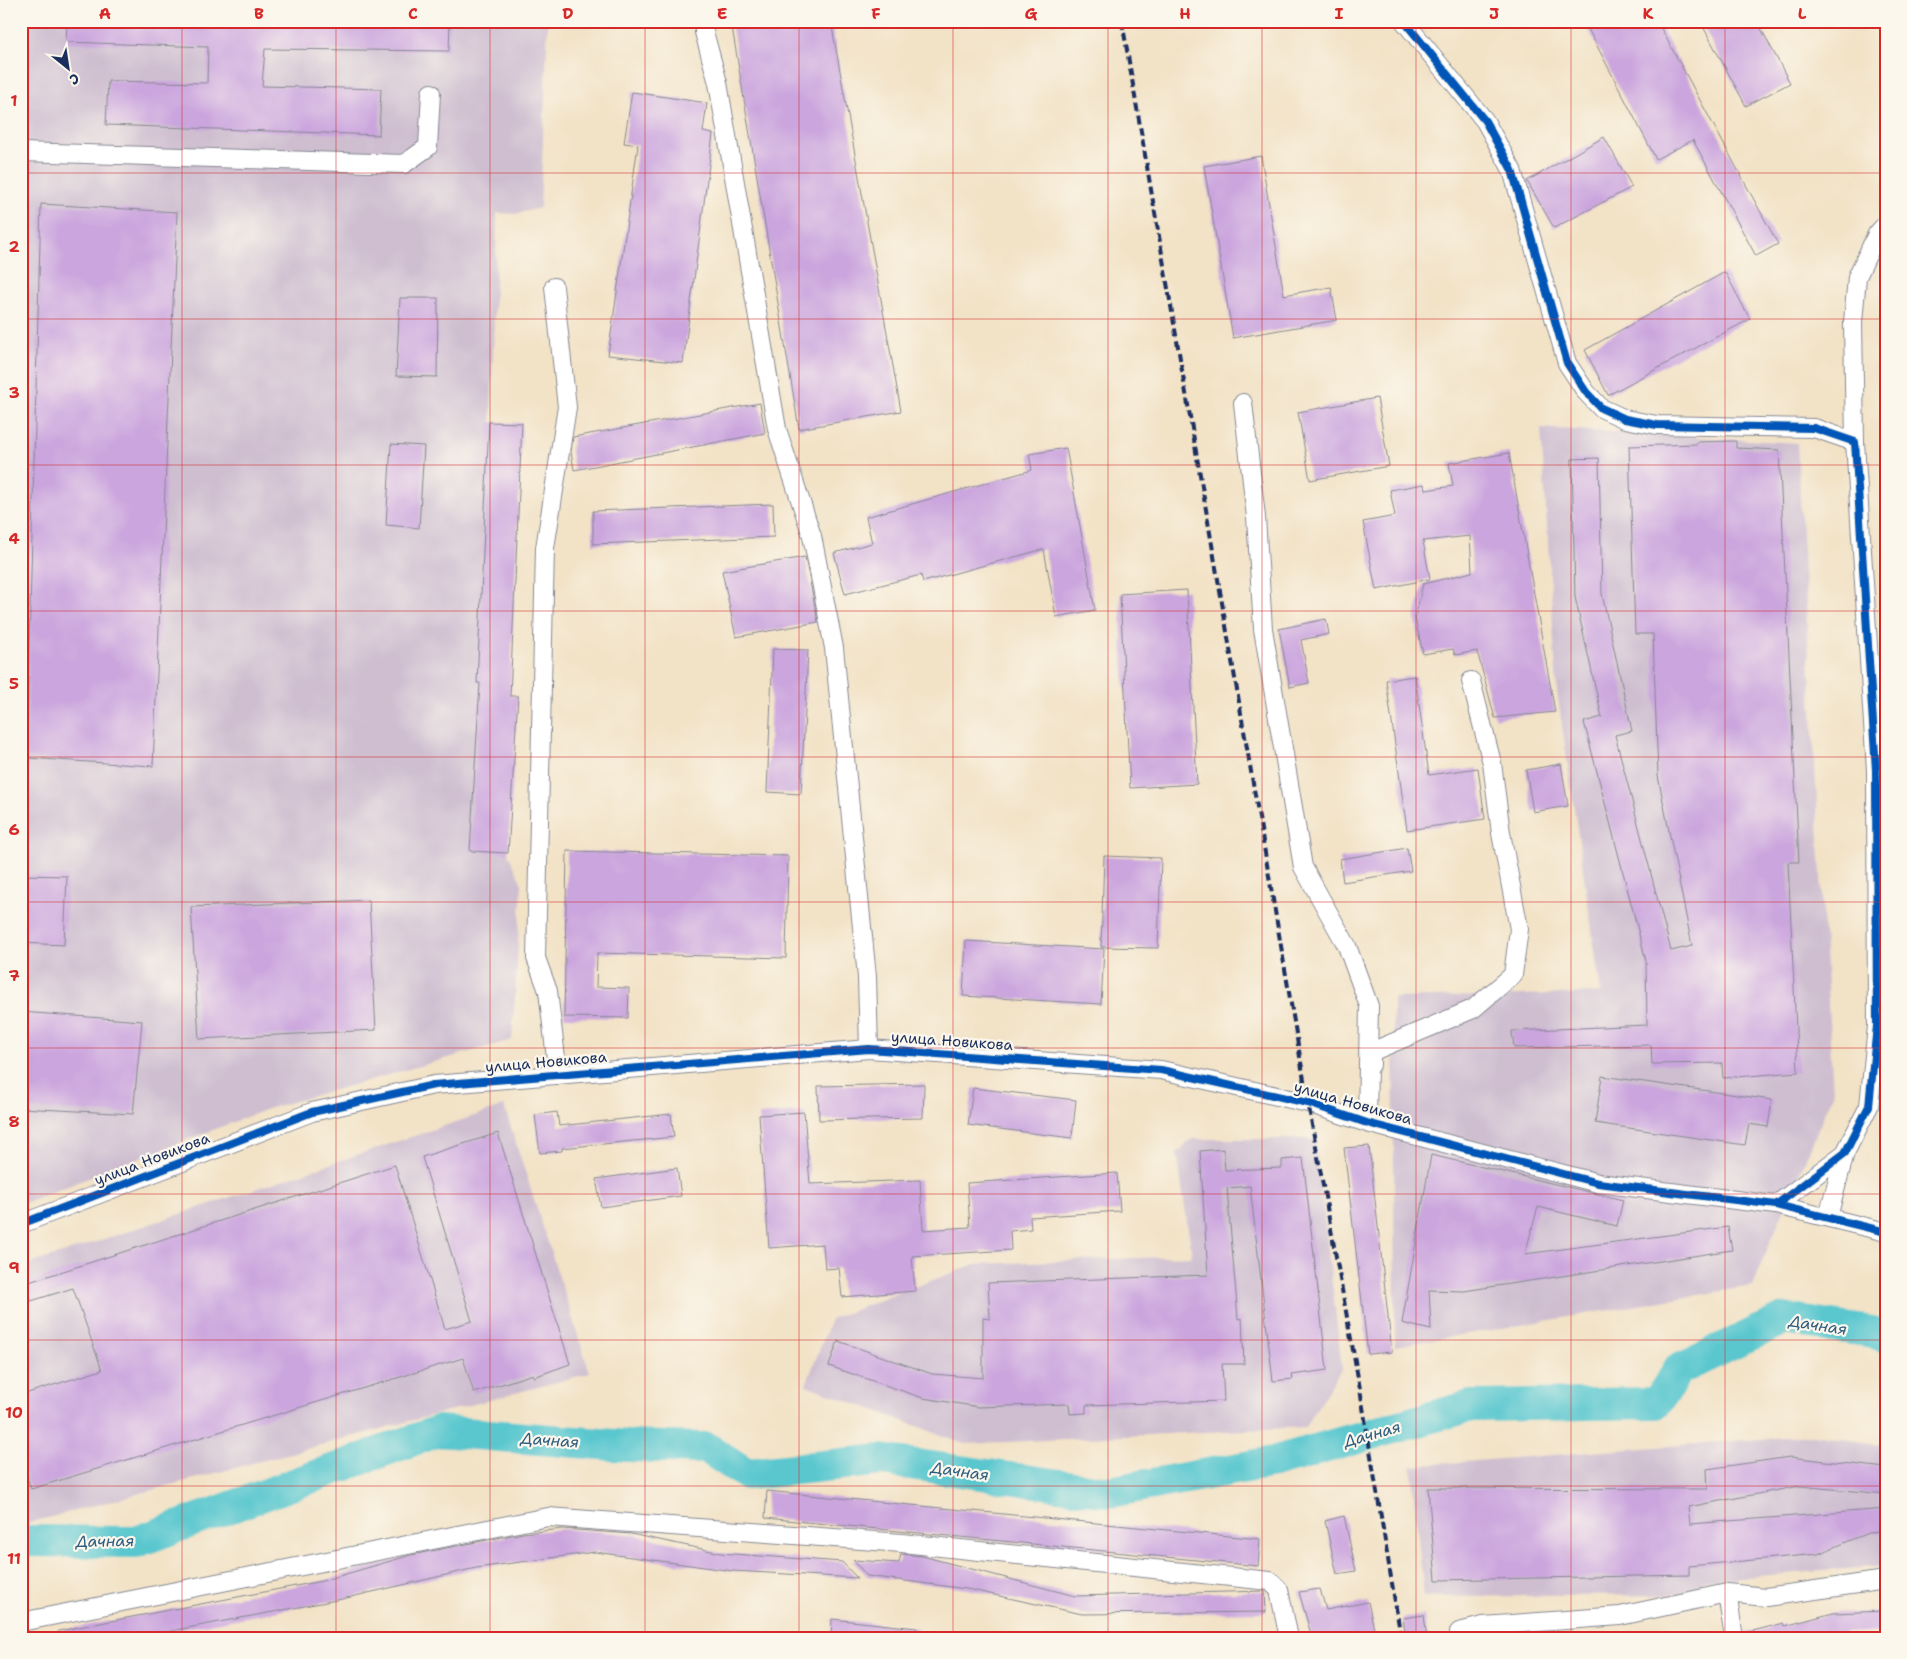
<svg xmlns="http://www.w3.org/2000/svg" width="1907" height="1659" viewBox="0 0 1907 1659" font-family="'Shantell Sans',sans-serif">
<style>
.industrial{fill:#cebed0}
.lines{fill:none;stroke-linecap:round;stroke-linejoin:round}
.river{stroke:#5ac7cf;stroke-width:32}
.building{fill:#cba5de}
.minor-casing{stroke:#868892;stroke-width:20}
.minor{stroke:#fff;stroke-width:18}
.rail{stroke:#1b2f5e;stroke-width:4;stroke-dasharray:8 4;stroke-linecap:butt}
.cycleway-casing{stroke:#fbf7ec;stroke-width:11}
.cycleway{stroke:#0057b8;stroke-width:8}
.grid{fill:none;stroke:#d62828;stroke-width:1;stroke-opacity:0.55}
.labels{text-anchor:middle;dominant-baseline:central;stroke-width:4.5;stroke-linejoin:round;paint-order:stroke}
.street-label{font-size:15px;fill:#1b2f5e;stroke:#fbf7ec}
.water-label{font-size:16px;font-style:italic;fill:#2e5d80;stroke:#fbf7ec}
.neatline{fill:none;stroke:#d62828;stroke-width:2}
.grid-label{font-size:16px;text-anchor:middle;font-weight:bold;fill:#d62828}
</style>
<rect width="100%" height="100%" fill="#fbf7ec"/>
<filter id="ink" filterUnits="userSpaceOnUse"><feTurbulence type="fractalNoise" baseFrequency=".02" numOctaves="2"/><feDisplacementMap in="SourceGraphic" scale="10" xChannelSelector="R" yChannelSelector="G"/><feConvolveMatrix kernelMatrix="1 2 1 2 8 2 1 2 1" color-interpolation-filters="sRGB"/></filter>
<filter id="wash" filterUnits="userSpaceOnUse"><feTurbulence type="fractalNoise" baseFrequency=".0096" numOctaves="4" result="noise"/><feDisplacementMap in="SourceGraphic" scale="20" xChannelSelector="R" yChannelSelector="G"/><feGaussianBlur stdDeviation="1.12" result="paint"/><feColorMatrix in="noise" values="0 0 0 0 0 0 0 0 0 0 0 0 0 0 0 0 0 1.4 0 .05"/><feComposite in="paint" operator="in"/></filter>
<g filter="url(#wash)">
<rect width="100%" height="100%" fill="#f2e2c6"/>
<!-- industrial -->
<path class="industrial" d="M21 21H548L540 208 515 214 497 213 491 422H489L480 683 470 851 508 853 522 884 512 1040 267 1109 21 1204Z
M1541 428 1797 443 1833 1094 1752 1286 1395 1346 1393 998 1601 993 1557 691Z
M504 1106 590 1373 21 1525V1267Z
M1192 1139H1315L1342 1368 1305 1427 965 1444 806 1385 831 1319 975 1264 1192 1256 1177 1153Z
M1812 1435 1886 1445V1566L1705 1580 1689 1595 1424 1597 1411 1466Z"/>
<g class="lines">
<!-- river -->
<path class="river" d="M21 1541 136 1542 438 1431 627 1446 707 1448 747 1474 881 1460 1109 1492 1273 1462 1471 1406 1657 1403 1678 1370 1784 1319 1872 1332 1886 1337"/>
</g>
<g id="blocks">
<!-- building -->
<path class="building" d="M67 21H450L449 51 265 49 262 86 381 89 379 135 106 125 108 81 207 83 208 47 66 42Z
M731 21H831L901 411 799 429Z
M1584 21H1657L1778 244 1756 256 1693 140 1656 159Z
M1700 21H1757L1790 83 1746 106Z
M632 92 707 103 703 132 713 134 683 363 608 355 638 145 624 143Z
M1604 137 1632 187 1554 228 1527 181Z
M1261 156 1284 295 1331 287 1337 320 1233 338 1204 166Z
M41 204 177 212 153 766 26 758Z
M1725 272 1750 319 1608 395 1585 350Z
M400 298H438L437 377 396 376Z
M1377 398 1389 466 1310 480 1298 412Z
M760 403 765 433 574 470 571 452 573 437Z
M489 422 522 423 510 696H518L508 853 470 851 480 683H477Z
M1736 441V448L1779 450 1799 862H1788L1798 1072 1723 1078 1722 1063 1652 1064 1651 1045 1514 1048 1512 1031 1647 1025 1646 961 1584 722 1602 717 1575 597 1572 459 1599 458 1602 594 1632 731 1615 735 1671 951 1692 946 1658 776 1653 634H1635L1629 446 1697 444V442Z
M391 444 424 446 419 528 386 525Z
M1066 448 1095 610 1056 617 1044 549 923 582 921 575 845 594 834 553 872 543 866 517 1032 470 1029 454Z
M1509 453 1555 712 1495 718 1477 651 1455 655 1453 649 1423 654 1415 618 1423 584 1472 572 1470 536 1423 541 1430 579 1376 590 1363 522 1395 516 1390 490 1424 484 1426 490 1453 486 1449 463Z
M773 504 774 537 593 544V511Z
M805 557 818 622 736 637 722 571Z
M1187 590 1197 784 1130 788 1120 594Z
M1326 619 1329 634 1301 640 1309 683 1290 687 1279 629Z
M773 649 808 650 801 794 767 792Z
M1415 676 1429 775 1478 768 1485 819 1407 830 1386 680Z
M1561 764 1568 806 1533 812 1526 770Z
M1407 848 1411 871 1343 882 1340 859Z
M567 851 788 856 786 958 597 953 596 987 629 988 628 1018 564 1017Z
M1104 856 1161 858 1158 948 1101 947Z
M21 875 67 876 64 945 21 943Z
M369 900 376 1030 199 1039 191 907Z
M966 941 1104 949 1101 1004 963 996Z
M21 1012 142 1021 133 1114 21 1108Z
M1602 1076 1772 1100 1768 1127 1749 1124 1745 1145 1595 1123Z
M924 1084 923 1118 819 1120 818 1086Z
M973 1088 1076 1100 1072 1138 968 1125Z
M557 1112 559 1126 671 1114 674 1137 562 1148V1151L540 1153 535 1115Z
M804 1112 810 1184 920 1180 923 1230 970 1227 967 1183 1117 1173 1120 1211 1030 1217 1031 1229 1010 1231 1011 1250 912 1256 915 1291 842 1297 839 1268 825 1269 823 1244 769 1248 759 1115Z
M498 1133 570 1364 534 1377 533 1374 474 1393 463 1358 31 1489 21 1460V1395L102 1370 73 1288 31 1301 26 1283 395 1165 445 1329 472 1321 422 1157Z
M1369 1146 1392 1352 1368 1354 1344 1148Z
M1223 1149 1225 1170 1282 1168V1160L1303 1158 1327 1370 1292 1375 1293 1379 1273 1381 1250 1186 1227 1188 1238 1319 1242 1318 1244 1364H1222L1224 1401 1086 1405V1413L1070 1414 1069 1404 979 1407 923 1398 829 1366 838 1341 932 1374 983 1378V1318L990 1319 988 1283 1208 1275 1200 1151Z
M1431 1155 1623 1200 1617 1226 1538 1207 1525 1254 1728 1227 1732 1250 1464 1291 1429 1290 1431 1330 1402 1323Z
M677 1168 681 1196 601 1207 596 1179Z
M1790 1457 1886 1468V1494L1800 1486 1688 1507 1690 1524 1886 1509V1532L1868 1533 1818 1554 1689 1566V1575L1436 1580 1428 1488 1708 1489 1707 1469Z
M767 1491 1260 1539 1258 1566 765 1518Z
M1344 1516 1356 1571 1337 1574 1325 1521Z
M563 1529 631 1534 721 1553 842 1562 857 1578 733 1571 595 1552 476 1568 342 1599 134 1638H59L58 1631 322 1581 411 1555 523 1533Z
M901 1554 922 1556 1075 1596 1265 1591 1266 1612 1082 1614 967 1589 867 1576 853 1560 899 1563Z
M1320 1589 1326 1610 1368 1602 1376 1638H1312L1299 1592Z
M1886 1611V1632L1843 1634 1844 1638H1746L1745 1633 1784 1623 1785 1626 1833 1613Z
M1424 1615 1427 1638H1406L1403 1618Z
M832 1619 917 1628 916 1638H831Z"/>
</g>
</g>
<g filter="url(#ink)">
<use href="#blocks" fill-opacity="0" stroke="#868892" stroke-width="1"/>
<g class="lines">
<defs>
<path id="minor" d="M704 21V32L718 83 777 429 812 536 834 648 867 977 869 1049
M1404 21 1485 121 1512 170 1567 363 1586 392 1601 408 1625 419 1657 425 1814 428 1855 442
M21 152 404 164 428 147 431 93
M554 287 567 407 545 548 536 958 548 991 558 1075
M1243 403 1256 517 1263 629 1303 867 1347 946 1369 1006 1367 1123
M1371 1065V1052L1473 1009 1513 975 1519 929 1501 833 1492 763 1471 681
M1776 1205 1845 1153 1869 1106 1877 1026 1876 770 1855 442 1853 322 1857 277 1877 234 1886 224
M1828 1217 1845 1153
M21 1224 312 1112 434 1085 869 1049 1161 1070 1308 1103 1367 1123 1598 1183 1776 1205 1886 1232
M1727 1593 1734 1638
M21 1622 548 1517 902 1543 1270 1581 1279 1590 1289 1638
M1461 1638 1459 1632 1483 1626 1620 1616 1727 1593 1766 1597 1886 1580"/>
</defs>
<!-- minor casing -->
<use href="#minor" class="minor-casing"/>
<!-- minor -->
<use href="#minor" class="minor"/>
<!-- rail -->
<path class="rail" d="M1122 21 1308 1103 1359 1383 1401 1638"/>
<defs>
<path id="cycleway" d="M1404 21 1485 121 1512 170 1567 363 1586 392 1601 408 1625 419 1657 425 1814 428 1855 442 1876 770 1877 1026 1869 1106 1845 1153 1776 1205
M21 1224 312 1112 434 1085 869 1049 1161 1070 1308 1103 1367 1123 1598 1183 1776 1205 1886 1232"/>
</defs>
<!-- cycleway casing -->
<use href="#cycleway" class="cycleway-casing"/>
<!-- cycleway -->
<use href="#cycleway" class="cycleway"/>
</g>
</g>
<!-- grid -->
<path class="grid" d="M182 21V1638M336 21V1638M490 21V1638M645 21V1638M799 21V1638M953 21V1638M1108 21V1638M1262 21V1638M1416 21V1638M1571 21V1638M1725 21V1638M21 173H1886M21 319H1886M21 465H1886M21 611H1886M21 757H1886M21 902H1886M21 1048H1886M21 1194H1886M21 1340H1886M21 1486H1886"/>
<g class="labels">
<!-- street labels -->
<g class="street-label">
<text transform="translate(952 1041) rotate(4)">улица Новикова</text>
<text transform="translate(546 1062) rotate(-5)">улица Новикова</text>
<text transform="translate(1353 1103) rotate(16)">улица Новикова</text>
<text transform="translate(152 1159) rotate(-21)">улица Новикова</text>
</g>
<!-- water labels -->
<g class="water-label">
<text transform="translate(1818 1325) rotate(9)">Дачная</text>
<text transform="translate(1372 1434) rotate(-16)">Дачная</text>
<text transform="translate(550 1440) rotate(4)">Дачная</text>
<text transform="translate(960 1471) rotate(8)">Дачная</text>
<text transform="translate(105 1541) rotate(-1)">Дачная</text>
</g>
</g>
<!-- margin -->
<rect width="1907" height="1659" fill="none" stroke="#fbf7ec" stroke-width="55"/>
<!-- north arrow -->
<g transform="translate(68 68) rotate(150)" stroke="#fbf7ec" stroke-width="4" paint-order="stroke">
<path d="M0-4L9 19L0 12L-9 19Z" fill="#1b2f5e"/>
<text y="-8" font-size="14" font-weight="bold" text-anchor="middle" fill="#1b2f5e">С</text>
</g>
<rect x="28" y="28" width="1852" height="1604" class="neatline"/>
<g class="grid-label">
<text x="105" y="19">A</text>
<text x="259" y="19">B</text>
<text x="413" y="19">C</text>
<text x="568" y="19">D</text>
<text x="722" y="19">E</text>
<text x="876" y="19">F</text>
<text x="1031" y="19">G</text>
<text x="1185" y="19">H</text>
<text x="1339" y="19">I</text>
<text x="1494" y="19">J</text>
<text x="1648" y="19">K</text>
<text x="1802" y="19">L</text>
<text x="14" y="106">1</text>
<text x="14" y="252">2</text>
<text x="14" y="398">3</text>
<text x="14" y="544">4</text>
<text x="14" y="689">5</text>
<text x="14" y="835">6</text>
<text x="14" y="981">7</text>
<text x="14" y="1127">8</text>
<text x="14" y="1273">9</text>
<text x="14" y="1418">10</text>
<text x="14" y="1564">11</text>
</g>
</svg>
